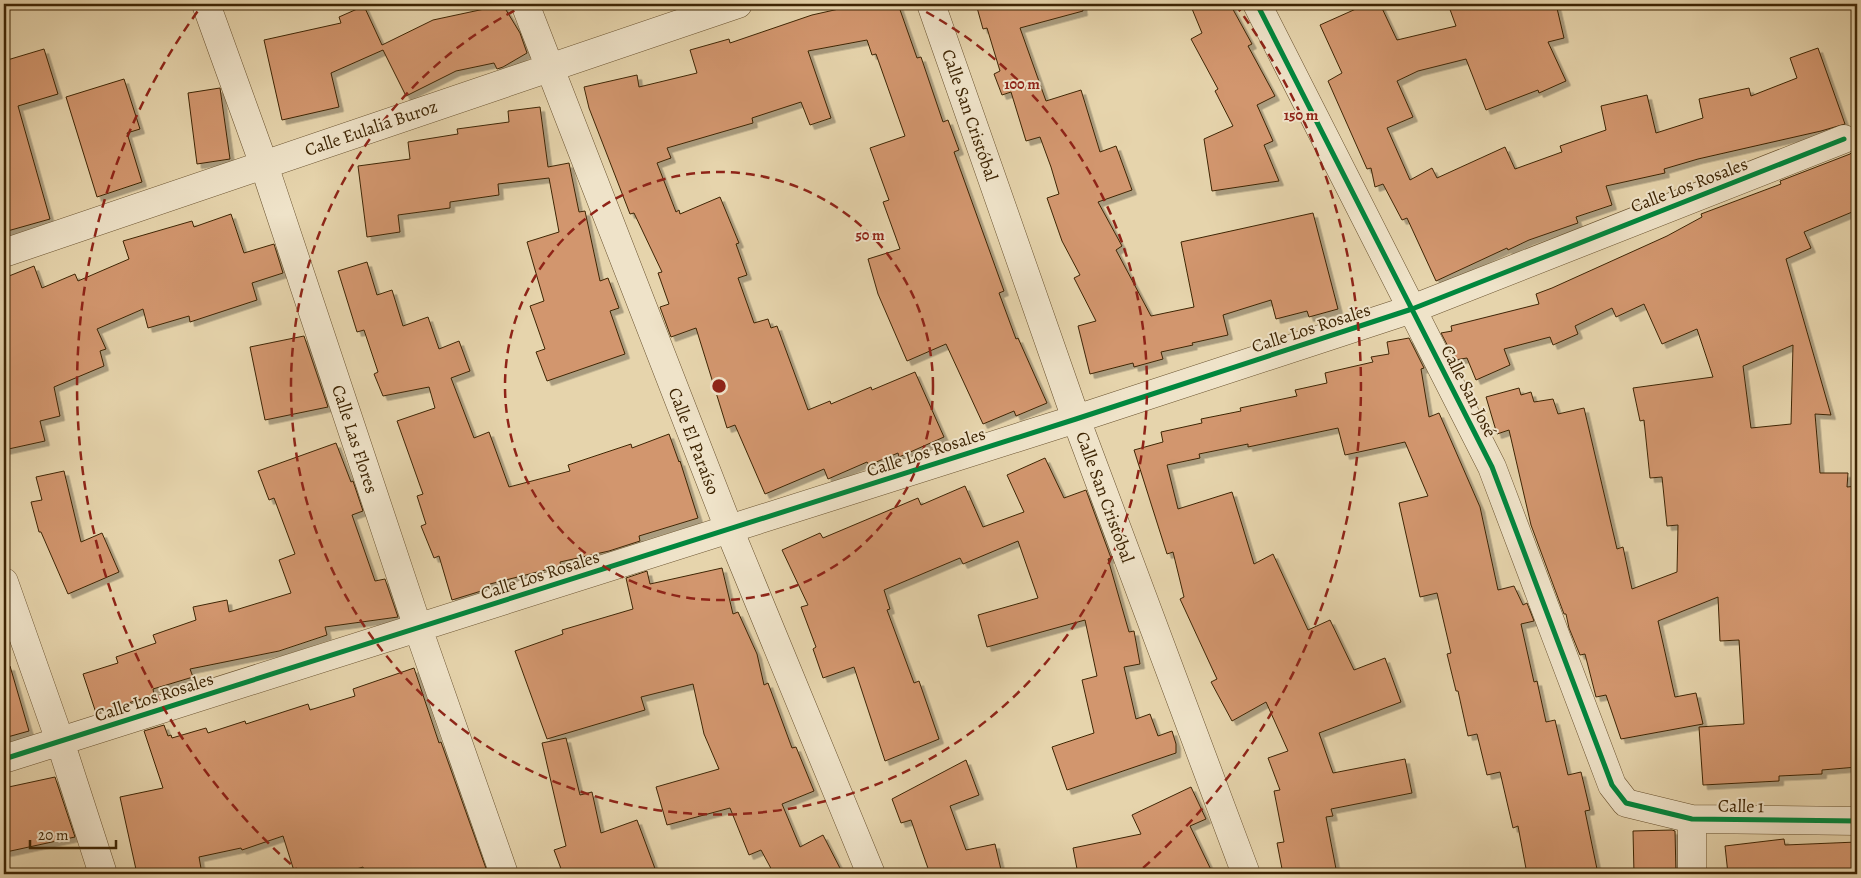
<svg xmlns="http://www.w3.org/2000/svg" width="1861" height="878" viewBox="0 0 1861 878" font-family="Alegreya,serif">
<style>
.building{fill:#d2966e;stroke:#3e2504;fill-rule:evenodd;filter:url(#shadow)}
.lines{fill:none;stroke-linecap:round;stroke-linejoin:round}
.minor-casing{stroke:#68512e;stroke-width:29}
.minor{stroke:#efe3c9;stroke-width:28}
.cycleway-casing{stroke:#efe3c9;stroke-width:8}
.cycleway{stroke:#00873e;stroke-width:5}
.ring{fill:none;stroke:#8f2418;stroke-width:2.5;stroke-dasharray:9 6}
.labels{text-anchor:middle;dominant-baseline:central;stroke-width:4;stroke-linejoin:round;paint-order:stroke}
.street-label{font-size:18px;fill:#3e2504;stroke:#efe3c9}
.centre{fill:#8f2418;stroke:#efe3c9;stroke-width:2.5}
.ring-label{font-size:15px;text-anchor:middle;font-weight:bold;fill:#8f2418;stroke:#efe3c9;stroke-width:4;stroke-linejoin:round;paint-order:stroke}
</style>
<defs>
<filter id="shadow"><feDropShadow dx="4.5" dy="4.5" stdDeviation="0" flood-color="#0004"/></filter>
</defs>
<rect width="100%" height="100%" fill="#e6d4ac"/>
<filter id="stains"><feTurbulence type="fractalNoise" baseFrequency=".004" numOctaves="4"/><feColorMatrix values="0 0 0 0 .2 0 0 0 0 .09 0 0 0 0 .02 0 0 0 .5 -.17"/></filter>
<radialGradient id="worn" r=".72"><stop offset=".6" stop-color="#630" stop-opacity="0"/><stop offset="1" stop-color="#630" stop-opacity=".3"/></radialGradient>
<!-- building -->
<path class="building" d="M861 4H898L917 58 921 57 943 122 948 120 959 150 954 152 1004 291 999 293 1016 339 1018 338 1047 403 1016 416 1014 411 983 424 946 344 907 361 878 294 868 259 900 249 883 202 889 200 870 148 905 136 876 54 872 55 867 40 808 51 831 118 810 125 801 102 752 118 753 123 667 148 671 158 657 163 676 212 679 210 680 214 720 197 739 243 736 244 747 275 738 278 754 323 768 319 771 328 777 326 808 410 830 401 831 404 871 387 872 390 915 372 944 437 899 457 898 453 869 465 867 462 828 479 824 469 765 494 735 425 727 428 696 328 671 337 660 307 669 304 658 273 662 272 634 213 630 214 589 108 584 87 637 75 639 87 697 73 690 50 729 39 730 43 812 15Z
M976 4H1082L1083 11 1020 28 1046 101 1081 90 1100 152 1116 146 1132 190 1098 202 1122 246 1116 250 1151 316 1194 307 1181 242 1313 213 1338 309 1309 317 1307 311 1276 319 1271 300 1223 315 1228 335 1192 343 1193 345 1161 352 1163 359 1134 367 1133 363 1090 374 1078 326 1096 321 1074 278 1080 275 1062 241 1047 198 1059 194 1051 167 1040 137 1026 141 1011 92 1002 95 994 74 1000 71 987 28 983 29Z
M1190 4H1230L1252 44 1248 46 1275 96 1257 105 1273 141 1264 145 1279 181 1212 191 1204 139 1233 126 1215 91 1218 89 1191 39 1202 33Z
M1367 4H1380L1397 40 1456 26 1448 4H1556L1564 38 1548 42 1566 81 1539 93 1538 90 1486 110 1466 59 1418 71 1397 81 1413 117 1387 128 1410 180 1432 168 1437 178 1505 147 1515 169 1562 152 1560 146 1606 130 1601 106 1647 95 1656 133 1703 118 1699 99 1749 88 1751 96 1797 78 1790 58 1818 48 1845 124 1821 131 1698 159 1664 169 1665 173 1606 186 1612 205 1576 217 1578 223 1529 240 1508 250 1507 248 1436 281 1407 218 1402 220 1383 184 1375 187 1371 168 1367 169 1328 81 1342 73 1320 25Z
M503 5 520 33 527 53 503 67 497 69 494 63 456 71 406 96 383 50 331 73 339 107 282 120 264 40 341 23 339 17 364 6 382 45 433 20Z
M44 49 58 94 18 106 50 219 4 232V61Z
M124 79 140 129 127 133 142 182 97 197 66 97Z
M220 88 230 159 197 164 188 93Z
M540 107 548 167 569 163 579 212 585 211 600 281 608 278 619 308 610 311 625 354 547 381 536 352 545 349 530 306 544 301 527 242 559 232 549 178 498 184 499 195 450 202V208L398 215 400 232 367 237 358 166 410 159 408 142 458 134 457 129 509 122 508 111Z
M1857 147V210L1804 232 1811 248 1786 259 1831 415 1815 414 1820 473H1848L1847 487 1857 486V702H1855L1857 767 1822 770V774L1779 776V781L1703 785 1699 727 1744 724 1739 640 1720 641 1718 597 1658 621 1675 697 1696 693 1703 724 1621 739 1606 695 1596 697 1585 654 1580 655 1569 628 1566 614H1564L1531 525 1509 430 1497 434 1486 397 1519 388 1521 395 1531 392 1534 402 1553 399 1558 414 1584 408 1617 549 1623 547 1632 589 1677 572 1678 525 1667 526 1662 477 1650 478 1644 420 1640 421 1633 388 1713 377 1697 329 1662 344 1644 304 1616 317 1612 308 1575 326 1578 334 1553 345 1550 337 1504 349 1510 365 1476 380 1467 358 1455 360 1441 333 1452 331 1451 326 1539 304 1536 294 1552 288 1667 236 1702 217 1701 214 1781 184 1780 181 1850 154ZM1793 345 1791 424 1751 428 1743 366Z
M231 214 244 253 274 244 283 273 252 283 257 300 190 322 189 316 148 328 143 309 97 329 106 349 100 351 104 366 54 387 60 416 40 421 45 441 4 450V278L34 266 42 288 75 274 78 281 129 259 123 241 192 221 194 227Z
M367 262 377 295 392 290 403 326 428 317 439 349 459 341 470 371 451 378 474 438 489 432 509 487 570 471 568 465 631 444 632 448 669 434 679 462 680 461 698 518 639 536 640 541 609 551 560 562 561 566 490 584 491 588 452 600 439 556 434 558 421 526 426 524 417 496 423 494 397 421 435 408 429 387 383 396 374 374 378 372 364 330 357 332 338 271Z
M304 336 328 407 265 420 250 347Z
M1409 338 1424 368 1421 369 1429 417 1439 413 1480 507 1498 590 1514 586 1523 605 1527 603 1534 621 1521 624 1534 682 1537 681 1546 722 1555 720 1568 775 1581 772 1590 810 1585 811 1597 869 1574 874H1527L1518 826 1513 828 1500 772 1487 775 1477 734 1468 736 1458 691H1456L1447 654 1451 653 1437 593 1420 597 1399 503 1428 496 1405 442 1345 455 1338 428 1248 447V444L1199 454 1200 458 1167 465 1178 509 1232 492 1254 564 1273 554 1308 630 1330 620 1354 670 1385 658 1401 702 1319 733 1333 773 1405 759 1412 793 1331 809 1333 816 1326 817 1337 874H1283L1277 843 1284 842 1274 791 1280 790 1268 758 1288 751 1266 702 1232 721 1211 682 1217 679 1180 599 1184 597 1173 552 1167 554 1134 450 1163 442 1161 432 1202 423 1201 419 1241 411 1240 408 1297 396 1295 390 1327 383 1325 373 1373 362 1371 357 1389 354 1387 342Z
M336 443 351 482 353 481 363 511 352 515 375 581 385 579 398 617 325 627 327 635 279 651 190 669 193 677 153 689 154 695 96 713 83 674 118 663 116 657 156 643 153 635 196 620 193 607 227 600 229 612 291 593 279 560 295 554 274 498 269 500 258 471Z
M1045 458 1064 498 1086 490 1111 558 1108 559 1129 632 1134 631 1140 664 1124 667 1136 719 1150 714 1158 736 1172 731 1176 744V753L1067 790 1052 747 1094 733 1082 680 1097 676 1085 620 987 647 978 615 1038 598 1018 541 963 564 960 558 884 590 890 609 887 610 914 683 919 681 939 739 885 761 854 667 823 678 813 649 816 647 801 607 808 605 782 550 820 533 823 538 918 498 921 505 965 486 983 527 1024 512 1007 475Z
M64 471 81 542 102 533 119 572 68 594 41 532H39L31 502 42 500 36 477Z
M722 568 733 614 738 612 757 654 764 685 768 683 792 748 796 747 814 791 782 804 800 847 823 835 843 874H774L761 850 749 855 730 808 667 825 656 787 719 769 704 734 693 684 641 697 645 710 547 739 515 651 563 634 562 630 633 609 626 578 647 571 650 584Z
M10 666 29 731 4 738V667Z
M414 668 439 743 441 742 488 874H365L363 867 340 874H295L283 836 242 850 241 848 199 857 202 874H137L120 797 163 788 144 731 164 725 168 736 171 735 172 738 206 728 208 733 245 721 246 724 308 704 310 710 355 696 353 689Z
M566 738 580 795 592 792 601 833 637 820 657 874H563L554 850 566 846 542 743Z
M966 760 979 795 950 806 966 850 995 844 1002 874H930L911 820 901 823 892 799Z
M55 777 75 837 6 852 4 840V788Z
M1191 787 1206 819 1190 826 1213 874H1141L1138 869 1109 874H1078L1073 848 1141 834 1132 815Z
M1672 830 1675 831 1676 874H1634L1633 831Z
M1784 839 1785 845 1857 842V874H1728L1725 846Z"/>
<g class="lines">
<defs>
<path id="minor" d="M206 4 264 165 418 628 504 874
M525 4 729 529 871 874
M931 4 1076 419 1246 874
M1257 4 1492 467 1612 785 1626 803 1692 819 1857 821
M4 253 738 4
M4 582 60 741 103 874
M4 759 1076 419 1412 309 1844 139
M1692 874V819"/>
</defs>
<!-- minor casing -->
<use href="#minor" class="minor-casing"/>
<!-- minor -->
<use href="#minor" class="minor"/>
<defs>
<path id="cycleway" d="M1257 4 1492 467 1612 785 1626 803 1692 819 1857 821
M4 759 1076 419 1412 309 1844 139"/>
</defs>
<!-- cycleway casing -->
<use href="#cycleway" class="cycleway-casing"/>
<!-- cycleway -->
<use href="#cycleway" class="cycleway"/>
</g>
<!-- distance rings -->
<g class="ring">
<circle cx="719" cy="386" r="214"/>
<path d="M913 5A428 428 0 1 1 525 5"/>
<path d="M302 874A642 642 0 0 1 203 4M1235 4A642 642 0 0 1 1136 874"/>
</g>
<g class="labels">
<!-- street labels -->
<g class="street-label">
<text transform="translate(970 115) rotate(71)">Calle San Cristóbal</text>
<text transform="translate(371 128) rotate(-19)">Calle Eulalia Buroz</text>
<text transform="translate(1689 185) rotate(-21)">Calle Los Rosales</text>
<text transform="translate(1311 328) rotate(-18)">Calle Los Rosales</text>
<text transform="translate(1469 391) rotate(63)">Calle San José</text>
<text transform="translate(355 439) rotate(72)">Calle Las Flores</text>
<text transform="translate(694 441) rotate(69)">Calle El Paraíso</text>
<text transform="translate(926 452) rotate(-18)">Calle Los Rosales</text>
<text transform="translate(1105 497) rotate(70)">Calle San Cristóbal</text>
<text transform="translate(540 575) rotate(-18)">Calle Los Rosales</text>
<text transform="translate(154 697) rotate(-18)">Calle Los Rosales</text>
<text transform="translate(1741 806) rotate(1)">Calle 1</text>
</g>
</g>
<circle cx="719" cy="386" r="8" class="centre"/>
<g class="ring-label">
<text x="1022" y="89">100 m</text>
<text x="1301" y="120">150 m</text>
<text x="870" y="240">50 m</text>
</g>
<!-- margin -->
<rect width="1861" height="878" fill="none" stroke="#e6d4ac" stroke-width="20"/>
<rect x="5" y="5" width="1851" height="868" fill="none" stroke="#3e2504" stroke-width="2.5"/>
<rect x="10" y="10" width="1841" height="858" fill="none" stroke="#3e2504"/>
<!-- scale -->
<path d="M30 840v8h86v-8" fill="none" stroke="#3e2504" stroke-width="2.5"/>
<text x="38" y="840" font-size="15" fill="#3e2504" stroke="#efe3c9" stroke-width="4" paint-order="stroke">20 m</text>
<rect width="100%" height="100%" filter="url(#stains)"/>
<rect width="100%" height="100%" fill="url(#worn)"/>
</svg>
